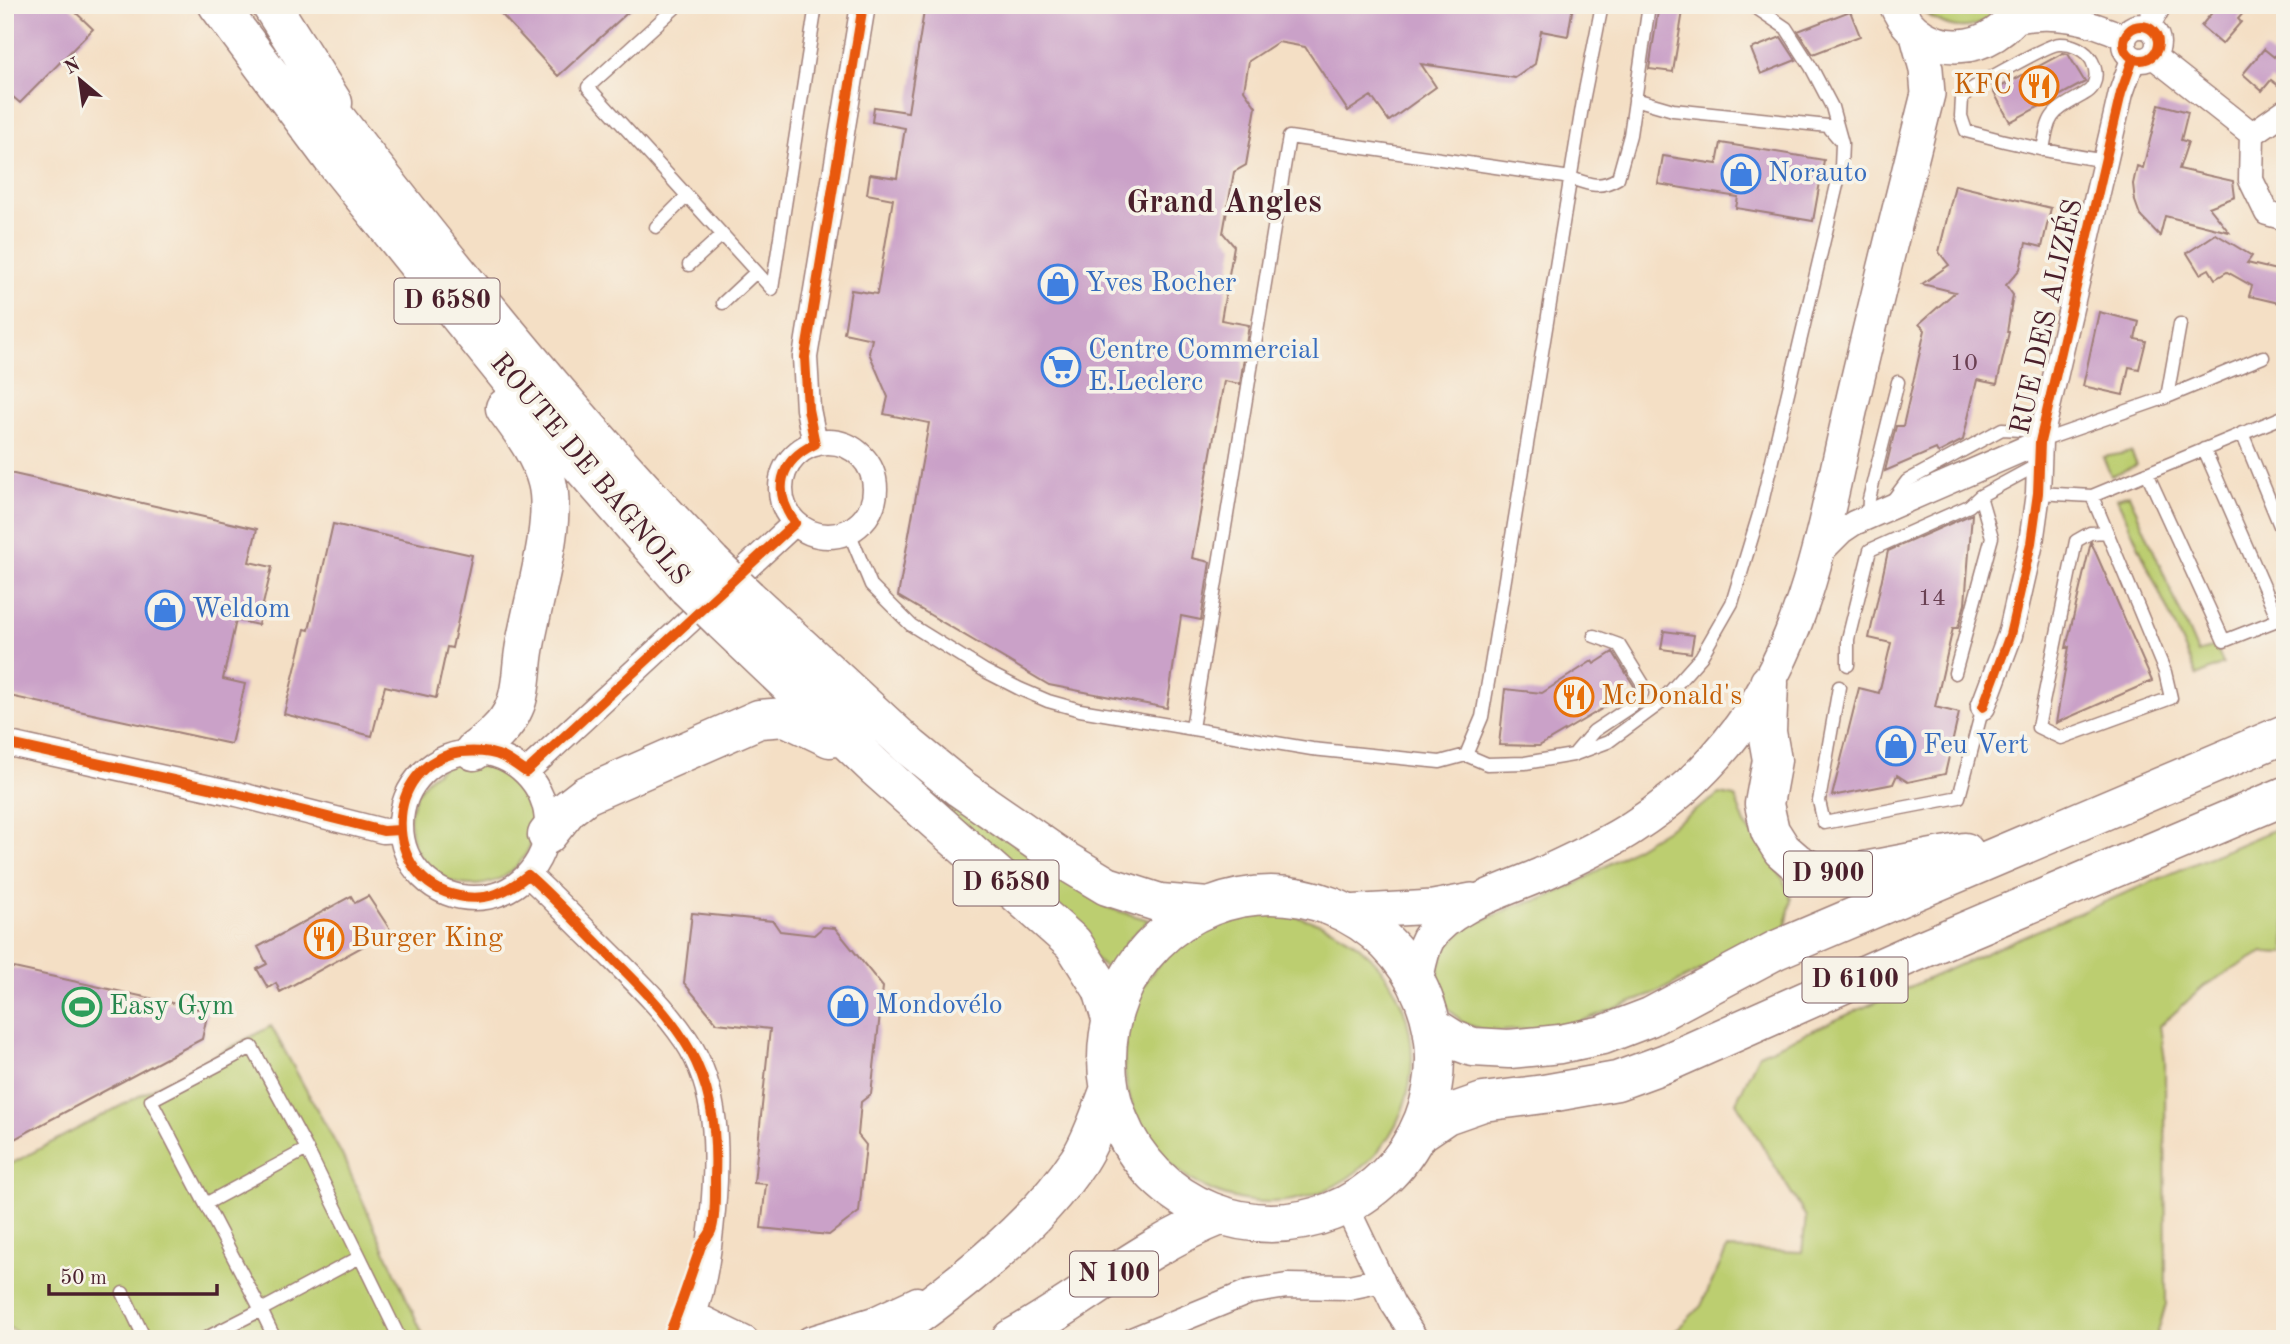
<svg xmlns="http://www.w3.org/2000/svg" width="2290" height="1344" viewBox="0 0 2290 1344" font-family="'Old Standard TT',serif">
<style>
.green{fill:#bcce70;stroke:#83764e;stroke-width:2}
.building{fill:#caa1c8}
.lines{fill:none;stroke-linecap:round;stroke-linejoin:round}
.service-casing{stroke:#9f7f78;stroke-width:15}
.minor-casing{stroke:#9f7f78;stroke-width:27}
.secondary-casing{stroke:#9f7f78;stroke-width:36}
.primary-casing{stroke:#9f7f78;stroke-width:41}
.service{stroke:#fff;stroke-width:12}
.minor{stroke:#fff;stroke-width:24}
.secondary{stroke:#fff;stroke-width:33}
.primary{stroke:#fff;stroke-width:38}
.primary-bridge-casing{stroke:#9f7f78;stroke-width:41;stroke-linecap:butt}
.primary-bridge{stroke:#fff;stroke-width:38}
.cycleway-casing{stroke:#f7f3e8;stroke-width:15}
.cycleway{stroke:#e8590c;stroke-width:10}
.labels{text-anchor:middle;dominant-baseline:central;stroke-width:7;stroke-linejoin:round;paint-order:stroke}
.number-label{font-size:24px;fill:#6a4052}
.shield{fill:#f7f3e8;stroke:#7e5f64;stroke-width:2}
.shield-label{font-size:26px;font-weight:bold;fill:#4a1f2b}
.food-label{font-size:28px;fill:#c56008;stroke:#f7f3e8;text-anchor:start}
.shop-label{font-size:28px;fill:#366cbe;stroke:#f7f3e8;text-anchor:start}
.street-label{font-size:28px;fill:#4a1f2b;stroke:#f7f3e8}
.leisure-label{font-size:28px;fill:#27864d;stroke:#f7f3e8;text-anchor:start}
.quarter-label{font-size:32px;font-weight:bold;fill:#4a1f2b;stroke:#f7f3e8}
</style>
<rect width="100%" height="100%" fill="#f7f3e8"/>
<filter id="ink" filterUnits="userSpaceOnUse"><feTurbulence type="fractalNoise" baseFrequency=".0143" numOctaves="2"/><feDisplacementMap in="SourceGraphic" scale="14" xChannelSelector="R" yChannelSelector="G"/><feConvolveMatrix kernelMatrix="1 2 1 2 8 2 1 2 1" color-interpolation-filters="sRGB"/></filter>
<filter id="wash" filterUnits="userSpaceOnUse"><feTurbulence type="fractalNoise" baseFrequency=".00686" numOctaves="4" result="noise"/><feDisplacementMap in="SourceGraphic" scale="28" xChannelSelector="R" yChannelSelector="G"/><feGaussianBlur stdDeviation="1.57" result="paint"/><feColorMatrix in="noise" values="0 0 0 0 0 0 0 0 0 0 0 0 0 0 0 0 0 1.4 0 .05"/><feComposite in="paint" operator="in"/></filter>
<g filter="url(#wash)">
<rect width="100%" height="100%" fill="#f4dfc5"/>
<!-- green -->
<path class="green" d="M1917 5H2001C1978 38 1942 31 1917 5Z
M2131 452 2137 465 2111 476 2103 457Z
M2129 494 2198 653 2216 645 2223 664 2197 676 2117 498Z
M861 727 1080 889 1109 908 1149 920 1126 942 1109 972Z
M410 823a62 62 0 1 1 124 0a62 62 0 1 1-124 0Z
M1720 794 1735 797 1745 824 1770 857 1783 879 1791 899 1786 927 1654 994 1565 1027 1489 1032 1463 1023 1443 1003 1437 987 1439 967 1447 946 1466 928 1515 906 1543 899 1576 884 1670 827Z
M2285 825V953L2263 952 2204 986 2160 1026 2165 1060 2166 1304 2156 1339H1667L1701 1306 1727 1249 1802 1252 1806 1217 1736 1102 1759 1054 2006 944Z
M1124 1058a144 144 0 1 1 288 0a144 144 0 1 1-288 0Z
M271 1026 342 1155 425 1339H27L5 1325V1167Z"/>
<g id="blocks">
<!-- building -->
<path class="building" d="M20 5H68L93 29 20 103 5 90V20Z
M493 5H636L558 76Z
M925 5H1573L1568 36 1541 31 1535 64 1515 78 1421 64 1436 87 1389 121 1371 96 1348 111 1305 47 1278 42 1249 61 1244 90 1256 107 1246 165 1234 172 1223 233 1234 246 1221 320 1249 325 1240 384 1224 381 1192 558 1210 562 1201 620 1181 616 1167 708 1049 685 898 596 929 423 884 414 888 397 869 353 872 339 844 333 851 290 877 294 893 199 867 194 870 174 897 178 905 128 872 122 874 107 908 112Z
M1659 5H1684L1673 72 1649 69Z
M2218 5H2250L2238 19 2241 22 2222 44 2201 26Z
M1850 11 1860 36 1813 54 1798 31Z
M1781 37 1796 60 1761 74 1751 49Z
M2285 44V91L2271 80 2262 91 2243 74 2264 49 2274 57Z
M2063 53 2068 54 2085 82 2010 122 1993 91Z
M2159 104 2188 112 2181 140 2188 142 2179 169 2233 181 2235 197 2209 207 2229 232 2165 216 2160 236 2140 215 2135 201 2133 184 2137 166 2143 168Z
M1721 143 1824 160 1813 221 1736 208 1738 197 1658 184 1663 156 1717 164Z
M1955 185 2051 208 2042 247 2026 243 2020 269 2006 285 2013 295 2007 332H2009L1997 384 1977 380 1963 440 1938 453 1936 449 1885 471 1896 426H1903L1925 330 1919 324 1955 292 1922 284 1949 265 1939 252Z
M2216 234 2252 256 2247 263 2285 272V299L2281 298 2279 303 2249 296 2252 286 2227 272 2215 279 2209 269 2200 274 2187 253Z
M2099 312 2139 322 2135 339 2146 341 2139 369 2129 367 2123 395 2083 386Z
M5 472 257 529 249 562 272 567 258 625 236 620 223 679 245 684 231 744 5 695Z
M1972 514 1965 604 1958 628H1953L1935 707 1959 713 1945 774 1908 782 1897 775 1893 784 1832 796 1859 688 1879 693 1891 643 1869 638 1888 551Z
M333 524 472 555 452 648 447 647 436 698 385 686 372 736 284 714 305 629 309 630Z
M2091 542 2152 681 2056 723 2069 647 2066 648Z
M1664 631 1694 635 1691 653 1661 649Z
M1613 652 1634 686 1632 691 1539 746 1499 745 1505 689 1542 693 1592 661 1594 664Z
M351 896 355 903 368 896 391 931 280 992 276 983 268 988 257 969 267 964 258 947Z
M692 913 773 921 780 931 814 935 823 927 835 928 883 987 871 1094 861 1102 858 1135 866 1145 859 1212 829 1235 761 1228 766 1184 754 1183 770 1029 717 1023 684 983Z
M5 966 208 1011 202 1039 5 1144Z"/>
</g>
</g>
<g filter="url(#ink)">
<use href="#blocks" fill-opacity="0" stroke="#9f7f78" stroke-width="2"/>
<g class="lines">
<defs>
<path id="service" d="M678 5 588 87 772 289 816 5
M1635 99 1673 110 1828 126 1840 140
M2043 150C2049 115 2049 114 2081 96 2086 93 2090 92 2093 86 2097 78 2096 69 2092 61 2086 50 2071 43 2059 44 2048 44 1981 83 1968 91L1962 98 1961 116 1966 131C2013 144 2059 154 2107 161
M656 227 687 196
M689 265 722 235
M723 303 756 272
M2167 397 2180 324
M2242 433 2285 538
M2041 441 2167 397 2263 357
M2204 449 2278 619
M2147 473 2224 641 2285 617
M2038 493 2092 496 2165 672 2171 698 2061 738 2038 727 2076 541 2090 533 2107 532
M2092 496 2285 416
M1892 501 1907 481 2002 429 2043 431
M1868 517 1869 499 1898 382
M849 532 871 585 911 625 985 671 1020 689 1048 701 1080 710 1312 749 1440 762 1466 755 1487 764 1525 763 1573 755 1608 742 1658 705 1701 657 1732 603 1760 511 1841 168 1842 143 1832 107 1811 67 1786 28 1752 5
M1848 665V639L1870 550 1969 506 1980 496 2039 464
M1955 673 1992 537 1980 496
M1839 687 1819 801 1824 823 1959 797 1983 707
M1192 728 1289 137 1571 178C1590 185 1600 189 1618 178L1630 135 1649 5
M1576 752 1594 731 1633 705 1642 693 1643 684 1619 645 1594 636
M1466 755 1482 717 1491 665 1583 101 1602 5
M360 1257 400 1339
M123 1293 145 1339
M204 1339 261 1310 151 1100 252 1047 307 1149 207 1203
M275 1339 261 1310 360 1257 307 1149"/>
<path id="minor" d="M2013 21C2053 13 2088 20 2124 37
M2124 43a17 17 0 1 1 34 0a17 17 0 1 1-34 0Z
M2147 27 2159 5
M2153 56 2252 134 2251 180 2267 213 2285 218
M2252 134 2285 111
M781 489a47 47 0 1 1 94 0a47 47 0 1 1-94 0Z
M815 444 808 409 805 357 863 5
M1818 555 1842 531 1854 523 2040 442
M1983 707 2010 635 2031 543 2038 493 2040 442 2121 93 2133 59
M5 743 237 794 383 831 400 830
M401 825a73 73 0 1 1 146 0a73 73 0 1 1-146 0Z
M526 772 795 523
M528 875C554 898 578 925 604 949 633 978 663 1006 686 1040 719 1089 718 1153 713 1210 709 1255 703 1297 685 1339
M1346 1206 1393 1304 1416 1339
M695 1314 746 1339
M809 1339 874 1319 917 1299
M1134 1339 1249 1292 1287 1286 1349 1287 1382 1280"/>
<path id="secondary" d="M1896 5C1921 63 1995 56 2022 5
M1345 912 1433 907 1472 900
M1416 981C1419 968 1421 952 1428 939 1449 906 1506 890 1540 875 1568 862 1608 844 1633 827 1674 801 1711 766 1740 727 1810 633 1826 513 1852 403 1876 300 1902 197 1928 94L1926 69 1916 32"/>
<path id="primary" d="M218 5 332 158 563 445 687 587
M271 5 333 103
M310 85C437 249 567 413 712 563
M748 598 911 748 960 788 1064 860 1107 886 1160 903 1208 907
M723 622 875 767 1073 943 1102 989 1111 1019
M1769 683 1767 732 1772 760 1764 804 1770 831 1782 850 1797 863 1817 874 1854 873 1965 852
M474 751C490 739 506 727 514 708 522 691 521 669 524 651 531 605 558 525 547 482 540 454 521 430 505 408
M547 835 568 809 586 795 759 719 786 717 830 738
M1107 1059a164 164 0 1 1 328 0a164 164 0 1 1-328 0Z
M1432 1026 1454 1040 1473 1047 1509 1049 1560 1044 1603 1035 1650 1017 1776 950 2285 734
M1418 1134 1446 1115 1483 1102 1544 1094 1617 1081 1666 1063 1911 954 2285 796
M884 1339C951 1292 1034 1229 1079 1160 1092 1140 1100 1114 1109 1091
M1011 1339C1082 1300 1144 1246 1220 1216"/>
</defs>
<!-- service casing -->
<use href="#service" class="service-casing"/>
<!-- minor casing -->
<use href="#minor" class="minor-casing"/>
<!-- secondary casing -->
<use href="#secondary" class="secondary-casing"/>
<!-- primary casing -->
<use href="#primary" class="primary-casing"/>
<!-- service -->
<use href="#service" class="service"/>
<!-- minor -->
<use href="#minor" class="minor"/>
<!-- secondary -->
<use href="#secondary" class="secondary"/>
<!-- primary -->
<use href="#primary" class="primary"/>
<defs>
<path id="primary-bridge" d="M712 563 748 598
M687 587 723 622"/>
</defs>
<!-- primary-bridge casing -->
<use href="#primary-bridge" class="primary-bridge-casing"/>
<!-- primary-bridge -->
<use href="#primary-bridge" class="primary-bridge"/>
<defs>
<path id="cycleway" d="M2124 43a17 17 0 1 1 34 0a17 17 0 1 1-34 0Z
M1983 707 2010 635 2031 543 2038 493 2040 442 2121 93 2133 59
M5 743 237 794 383 831 400 830
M667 1339C680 1310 689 1279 700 1249 702 1242 708 1238 711 1231 716 1219 715 1192 715 1178 720 1063 677 1022 600 946 576 922 553 897 528 875 507 892 486 902 459 896 380 881 382 763 461 752 474 751 491 751 503 757 511 761 519 767 526 772L795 523C772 491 779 461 815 444L808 409 805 357 863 5"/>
</defs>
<!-- cycleway casing -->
<use href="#cycleway" class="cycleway-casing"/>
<!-- cycleway -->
<use href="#cycleway" class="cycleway"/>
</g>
</g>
<!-- icons -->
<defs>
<symbol id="restaurant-ring" viewBox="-11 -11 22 22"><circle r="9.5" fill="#f7f3e8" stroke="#e8710a" stroke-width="1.5"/><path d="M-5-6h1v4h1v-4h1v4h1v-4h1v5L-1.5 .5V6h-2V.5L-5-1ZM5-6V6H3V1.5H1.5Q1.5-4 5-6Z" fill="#e8710a"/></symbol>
<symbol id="shop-ring" viewBox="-11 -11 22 22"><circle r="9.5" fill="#f7f3e8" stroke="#3f7fe0" stroke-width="1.5"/><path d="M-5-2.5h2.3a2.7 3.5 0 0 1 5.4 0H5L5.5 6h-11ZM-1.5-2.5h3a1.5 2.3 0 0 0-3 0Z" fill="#3f7fe0"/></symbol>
<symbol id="supermarket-ring" viewBox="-11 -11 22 22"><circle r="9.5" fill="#f7f3e8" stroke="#3f7fe0" stroke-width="1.5"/><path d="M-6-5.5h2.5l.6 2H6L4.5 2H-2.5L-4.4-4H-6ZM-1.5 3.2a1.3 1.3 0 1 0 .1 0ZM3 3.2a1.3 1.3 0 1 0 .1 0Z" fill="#3f7fe0"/></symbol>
<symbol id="stadium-ring" viewBox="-11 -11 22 22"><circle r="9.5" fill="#f7f3e8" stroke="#2e9e5b" stroke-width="1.5"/><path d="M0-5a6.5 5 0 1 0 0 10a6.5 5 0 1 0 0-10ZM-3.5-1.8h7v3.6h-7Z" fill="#2e9e5b"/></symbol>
</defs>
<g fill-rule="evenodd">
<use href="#restaurant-ring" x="2017" y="64" width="44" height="44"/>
<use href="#shop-ring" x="1719" y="152" width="44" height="44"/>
<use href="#shop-ring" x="1036" y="262" width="44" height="44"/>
<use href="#supermarket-ring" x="1039" y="345" width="44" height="44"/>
<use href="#shop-ring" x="143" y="588" width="44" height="44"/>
<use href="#restaurant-ring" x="1552" y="675" width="44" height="44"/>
<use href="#shop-ring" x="1874" y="724" width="44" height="44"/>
<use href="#restaurant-ring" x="302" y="917" width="44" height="44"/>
<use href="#shop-ring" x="826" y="984" width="44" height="44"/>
<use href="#stadium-ring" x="60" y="985" width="44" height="44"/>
</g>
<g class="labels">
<!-- number labels -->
<g class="number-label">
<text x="1964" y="364">10</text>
<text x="1932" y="599">14</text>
</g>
<!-- shield labels -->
<g class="shield">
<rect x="394.5" y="278.5" width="105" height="45" rx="5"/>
<rect x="1784" y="851.5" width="88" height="45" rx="5"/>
<rect x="953.5" y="860.5" width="105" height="45" rx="5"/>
<rect x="1802.5" y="957.5" width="105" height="45" rx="5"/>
<rect x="1070" y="1251.5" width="88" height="45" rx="5"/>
</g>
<g class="shield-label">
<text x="447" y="301">D 6580</text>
<text x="1828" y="874">D 900</text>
<text x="1006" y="883">D 6580</text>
<text x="1855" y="980">D 6100</text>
<text x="1114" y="1274">N 100</text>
</g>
<!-- food labels -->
<g class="food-label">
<text x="2012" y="86" text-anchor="end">KFC</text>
<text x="1601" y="697">McDonald's</text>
<text x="351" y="939">Burger King</text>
</g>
<!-- shop labels -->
<g class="shop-label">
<text x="1768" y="174">Norauto</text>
<text x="1085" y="284">Yves Rocher</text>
<text x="1088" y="351">Centre Commercial<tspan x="1088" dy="32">E.Leclerc</tspan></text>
<text x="192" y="610">Weldom</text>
<text x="1923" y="746">Feu Vert</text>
<text x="875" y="1006">Mondovélo</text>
</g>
<!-- street labels -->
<g class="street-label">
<text transform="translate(2048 317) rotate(-77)">RUE DES ALIZÉS</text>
<text transform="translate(589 470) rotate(50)">ROUTE DE BAGNOLS</text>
</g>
<!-- leisure labels -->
<g class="leisure-label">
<text x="109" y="1007">Easy Gym</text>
</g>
<!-- quarter labels -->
<g class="quarter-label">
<text x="1224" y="204">Grand Angles</text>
</g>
</g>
<!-- margin -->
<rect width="2290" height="1344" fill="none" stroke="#f7f3e8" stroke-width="28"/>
<!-- north arrow -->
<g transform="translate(80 80) rotate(331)" stroke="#f7f3e8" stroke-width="5" paint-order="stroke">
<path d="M0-5L12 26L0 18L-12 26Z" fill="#4a1f2b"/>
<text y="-10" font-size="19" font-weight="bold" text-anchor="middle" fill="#4a1f2b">N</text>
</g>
<!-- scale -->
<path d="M49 1284v10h168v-10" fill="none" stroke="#4a1f2b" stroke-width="3.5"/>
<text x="60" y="1284" font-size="21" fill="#4a1f2b" stroke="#f7f3e8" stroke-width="5" paint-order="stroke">50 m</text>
</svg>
